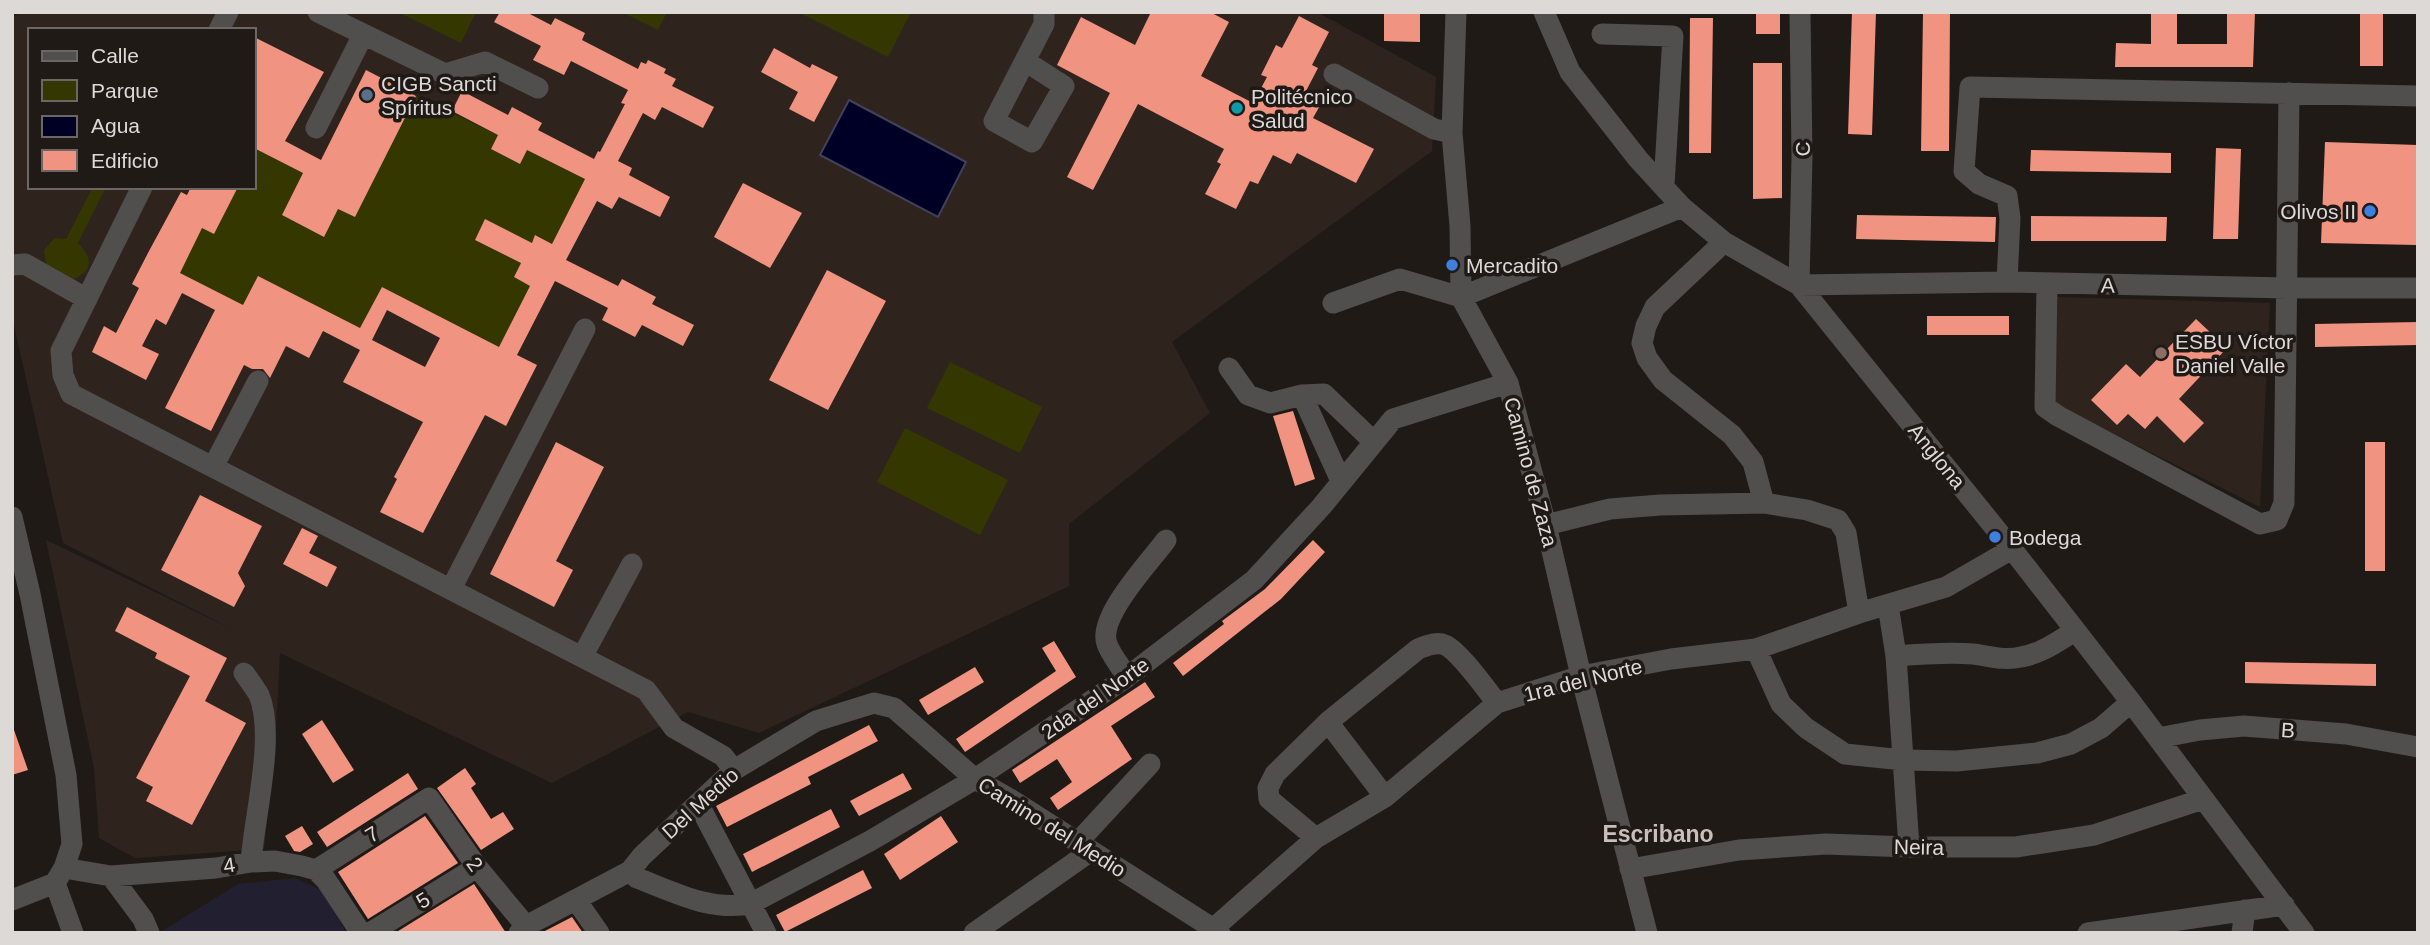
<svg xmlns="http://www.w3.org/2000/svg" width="2430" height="945" viewBox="0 0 2430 945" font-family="Helvetica,sans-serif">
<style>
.built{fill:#2f231e;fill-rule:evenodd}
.industrial{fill:#222030}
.green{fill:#343800}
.water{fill:#000026;stroke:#42415b;stroke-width:2}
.building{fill:#f09380;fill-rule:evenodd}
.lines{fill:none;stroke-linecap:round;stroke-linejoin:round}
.minor{stroke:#514e4e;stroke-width:21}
.service-dot{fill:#5c6f8a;stroke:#201a17;stroke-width:2.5}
.culture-dot{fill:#0f9aa8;stroke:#201a17;stroke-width:2.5}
.shop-dot{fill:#3f7fe0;stroke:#201a17;stroke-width:2.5}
.education-dot{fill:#8d6e63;stroke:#201a17;stroke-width:2.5}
.labels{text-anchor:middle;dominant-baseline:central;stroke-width:7;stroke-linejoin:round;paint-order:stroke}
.poi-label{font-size:21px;fill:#ddd9d7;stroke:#201a17;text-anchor:start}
.street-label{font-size:21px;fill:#ddd9d7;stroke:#201a17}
.neighbourhood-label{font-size:23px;font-weight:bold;fill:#c7bfbb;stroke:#201a17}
</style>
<rect width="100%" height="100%" fill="#201a17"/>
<!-- built -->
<path class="built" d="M26 12H1317L1436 77 1432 151 1172 342 1210 413 1069 524V586L759 733 688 712 552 783 280 653 275 749 264 849 135 858 99 838 94 768 46 540 234 630 63 543 12 316V16ZM30 30H254V187H30Z
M2057 297 2270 303 2260 507 2054 404Z"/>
<!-- industrial -->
<path class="industrial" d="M295 878 325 892 346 933H159L238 884Z"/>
<!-- green -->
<path class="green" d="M398 12H476L461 43Z
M622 12H667L658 30Z
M798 12H911L888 57Z
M416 96 498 135 491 149 527 150 585 179 552 244 536 235 532 243 485 220 475 240 521 263 514 277 530 286 499 347 382 287 360 328 258 276 243 305 180 273 202 228 214 234 238 187H254V148L303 173 282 215 324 237 338 209 355 217Z
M93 187H106L78 243C93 259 94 270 72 280L46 265 44 250 55 238 66 239Z
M950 362 1042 407 1020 453 927 408Z
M905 428 1008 480 980 535 877 482Z"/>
<!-- water -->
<path class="water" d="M849 100 966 162 938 217 820 155Z"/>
<!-- building -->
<path class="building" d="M500 12H526L551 25 555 18 585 33 582 40 638 69 641 62 646 64 648 60 666 69 664 73 676 79 672 86 714 107 703 128 662 107 655 120 643 113 618 161 632 168 629 175 670 197 660 217 619 197 612 209 597 201 566 260 618 286 622 279 656 297 652 304 694 325 683 346 642 325 635 337 602 320 608 308 555 281 517 355 537 365 506 426 485 415 423 533 380 512 397 479 394 477 423 422 343 382 360 350 323 331 309 358 286 346 270 378 263 369H252L244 365 211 431 165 408 215 310 182 293 166 325 156 319 142 346 159 354 146 380 92 352 104 326 116 333 139 288 132 284 149 251 181 192 187 195 191 187H238L214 234 202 228 180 273 243 305 258 276 360 328 382 287 499 347 530 286 514 277 521 263 475 240 485 219 532 243 535 235 552 244 585 179 527 150 520 164 491 149 498 135 452 111 462 91 508 115 512 107 542 123 538 130 594 159 598 151 600 152 625 104 621 103 628 90 571 61 564 75 533 60 541 46 494 22ZM387 310 440 338 425 367 372 340Z
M1151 12H1210L1229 22 1201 76 1253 103 1267 77 1261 75 1276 45 1282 48 1299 16 1329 32 1312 65 1318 68 1305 93 1322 102 1313 118 1374 149 1356 183 1297 153 1291 164 1273 155 1258 184 1250 181 1236 209 1205 194 1221 164 1217 162 1224 149 1138 104 1093 190 1067 177 1110 93 1057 65 1081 17 1135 45Z
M1384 12H1420V42L1384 41Z
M1756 12H1780V34H1756Z
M1852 12H1876L1872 135 1848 134Z
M1923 12H1950L1949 151H1921Z
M2151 12H2177V44H2227V12H2255L2253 67H2115L2116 43 2151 44Z
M2360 12H2383V66H2360Z
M1690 18H1713L1711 153H1689Z
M254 37 324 72 285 141 321 160 366 70 416 96 355 217 338 209 324 237 282 215 303 173 254 148Z
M774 48 810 68 812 64 838 77 814 122 789 109 798 92 761 72Z
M1753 63H1782V198L1753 199Z
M2325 142 2418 145 2416 245 2321 243Z
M2216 148 2241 149 2238 239H2213Z
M2031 150 2171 153V173L2030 171Z
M743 183 802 213 770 268 714 237Z
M1857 215 1996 217 1995 242 1856 239Z
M2031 216 2167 217 2166 241H2031Z
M827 270 886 301 828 410 769 380Z
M1927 316H2009V335H1927Z
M2196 319 2227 348 2179 399 2204 423 2184 443 2157 416 2145 429 2128 414 2117 425 2091 400 2126 364 2140 377Z
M2418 322V345L2315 347V324Z
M1293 411 1315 479 1295 486 1273 416Z
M556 442 604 467 556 561 573 570 554 607 490 574Z
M2365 442H2385V571H2365Z
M200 495 262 526 238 573 245 586 234 607 161 570Z
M302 528 318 536 309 553 337 567 327 587 283 564Z
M1313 540 1325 552 1281 599 1183 676 1173 663 1224 624 1222 621 1265 589Z
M127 607 227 658 205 701 246 723 192 825 146 801 153 787 136 778 190 676 155 658 157 653 115 631Z
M1054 641 1076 677 965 752 956 739 1056 671 1042 648Z
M2245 662 2376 664V686L2245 683Z
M975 667 984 682 928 715 919 700Z
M1145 682 1155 697 1111 726 1132 759 1058 810 1050 798 1072 782 1057 759 1020 783 1012 770Z
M322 720 354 770 333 783 302 734Z
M869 725 878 741 808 777 811 784 727 827 716 806Z
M14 730 28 770 12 775V731Z
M465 768 476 784 471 788 491 819 503 812 514 829 481 850 437 788Z
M408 773 418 789 327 847 317 832Z
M903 773 912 789 859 816 850 801Z
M831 809 840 827 752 872 743 854Z
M425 816 458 863 368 919 338 872Z
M941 816 958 842 900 880 884 854Z
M302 826 313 844 300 852 294 851 285 836Z
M863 870 872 888 785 932 776 915Z
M474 884 506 933H395Z
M572 917 583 933H541Z"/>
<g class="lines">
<!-- minor -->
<path class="minor" d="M318 12 445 74 485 62 538 88
M1456 12 1452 133 1460 226 1461 297 1508 383 1546 525 1581 676 1647 933
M1544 12 1570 72 1638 159 1682 207 1724 242 1799 285 2012 549 2131 702 2304 933
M1800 12 1802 157 1799 285 2007 282 2287 288H2418
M219 30 228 12
M1602 34 1673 36 1664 185
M1025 61 1064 86 1032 142 994 121 1044 24V12
M1334 74 1434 129 1452 133
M316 128 363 35
M142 187 61 351 63 375 71 394 646 690 674 728 723 756 734 770
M1724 242 1655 307 1646 326 1642 343 1647 358 1663 380 1732 435 1753 462 1764 503
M12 265 25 264 87 299
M2007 282 2010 218 2007 196 1979 184 1964 171 1970 87 2418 96
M2047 283 2045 407 2058 416 2260 524 2277 520 2284 503 2289 93
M1333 303 1400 279 1461 297 1682 207
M1229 368 1248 395 1270 403 1302 395 1324 394 1374 442
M1302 395 1341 481
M213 467 258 381
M12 517 30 594 66 775 72 844 64 868 55 883 12 900
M1546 525 1610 509 1660 505 1764 503 1807 510 1838 520 1846 533 1859 613
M451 589 585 329
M1888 605 1896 656 1909 847
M1756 649 1781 704 1806 728 1845 754 1903 760 1957 761 2037 753 2071 744 2101 728 2131 702
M1896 656C1921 654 1947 652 1973 654 1990 656 2004 661 2021 657 2041 654 2058 641 2075 631
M582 657 632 564
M244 673C249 680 255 688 259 695 276 736 254 817 251 862
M1127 677C1121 667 1111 655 1107 644 1097 617 1150 562 1166 540
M1328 722 1385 797
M2158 738 2200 730 2244 726 2346 734 2418 747
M698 803 766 933
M1316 838 1269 799 1268 788 1275 774 1328 722 1418 649C1426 646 1436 641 1445 645 1459 651 1486 689 1497 703
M1078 842 1150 764
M64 868 111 876 216 868 251 862 275 861 302 866 316 870 326 880 361 933
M1630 869 1739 850 1826 844 1909 847H2016L2094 835 2203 799
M316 870 429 798 477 867 526 926
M630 871 637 878C676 893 709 911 750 904L870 841 975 779 1127 677 1254 580 1322 506 1393 419 1508 383
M111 876 143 919 149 933
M55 883 73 933
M576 900 599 933
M1214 928 1316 838 1385 797 1497 703 1581 676 1671 659 1756 649 1859 613 1946 587 2012 549
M370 933 477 867
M519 933 526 926 630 871 642 856 734 770 816 721 874 703 894 708 975 779 1015 802 1220 933
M974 933 1091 851
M2088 933 2284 905
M2242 933 2245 910"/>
</g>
<!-- markers -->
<circle class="service-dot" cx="367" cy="95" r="7"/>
<circle class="culture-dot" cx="1237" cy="108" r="7"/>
<g class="shop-dot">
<circle cx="2370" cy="211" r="7"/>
<circle cx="1452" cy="265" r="7"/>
<circle cx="1995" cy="537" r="7"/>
</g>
<circle class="education-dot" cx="2161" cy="353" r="7"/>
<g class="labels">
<!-- poi labels -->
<g class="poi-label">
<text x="381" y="83">CIGB Sancti<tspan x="381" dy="24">Spíritus</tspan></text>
<text x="1251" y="96">Politécnico<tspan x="1251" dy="24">Salud</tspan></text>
<text x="2356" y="211" text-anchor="end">Olivos II</text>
<text x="1466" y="265">Mercadito</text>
<text x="2175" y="341">ESBU Víctor<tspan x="2175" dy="24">Daniel Valle</tspan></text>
<text x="2009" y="537">Bodega</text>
</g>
<!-- street labels -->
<g class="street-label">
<text transform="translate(1802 149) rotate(-90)">C</text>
<text transform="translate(2108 285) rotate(1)">A</text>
<text transform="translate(1937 456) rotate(51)">Anglona</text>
<text transform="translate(1531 472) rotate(75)">Camino de Zaza</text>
<text transform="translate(1583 680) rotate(-14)">1ra del Norte</text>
<text transform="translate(1095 698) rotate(-35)">2da del Norte</text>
<text transform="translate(2288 730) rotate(4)">B</text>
<text transform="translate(700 803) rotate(-42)">Del Medio</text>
<text transform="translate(1052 827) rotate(32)">Camino del Medio</text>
<text transform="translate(372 834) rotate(-32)">7</text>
<text transform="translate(1919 847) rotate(1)">Neira</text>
<text transform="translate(475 864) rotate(54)">2</text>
<text transform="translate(229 865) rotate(-9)">4</text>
<text transform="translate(423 900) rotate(-31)">5</text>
</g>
<!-- neighbourhood labels -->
<g class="neighbourhood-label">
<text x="1658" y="834">Escribano</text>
</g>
</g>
<!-- border -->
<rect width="2430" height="945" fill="none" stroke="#ddd9d7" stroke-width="28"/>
<!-- legend -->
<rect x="28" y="28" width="228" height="161" fill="#201a17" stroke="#6c6664" stroke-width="2"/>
<rect x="42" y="51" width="35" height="10" fill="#514e4e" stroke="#6c6664" stroke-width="2"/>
<text x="91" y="63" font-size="21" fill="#ddd9d7">Calle</text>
<rect x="42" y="80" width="35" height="21" fill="#343800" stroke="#6c6664" stroke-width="2"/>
<text x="91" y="98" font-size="21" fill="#ddd9d7">Parque</text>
<rect x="42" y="116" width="35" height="21" fill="#000026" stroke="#6c6664" stroke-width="2"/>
<text x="91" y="133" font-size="21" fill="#ddd9d7">Agua</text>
<rect x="42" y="150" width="35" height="21" fill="#f09380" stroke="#6c6664" stroke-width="2"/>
<text x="91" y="168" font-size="21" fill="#ddd9d7">Edificio</text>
</svg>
